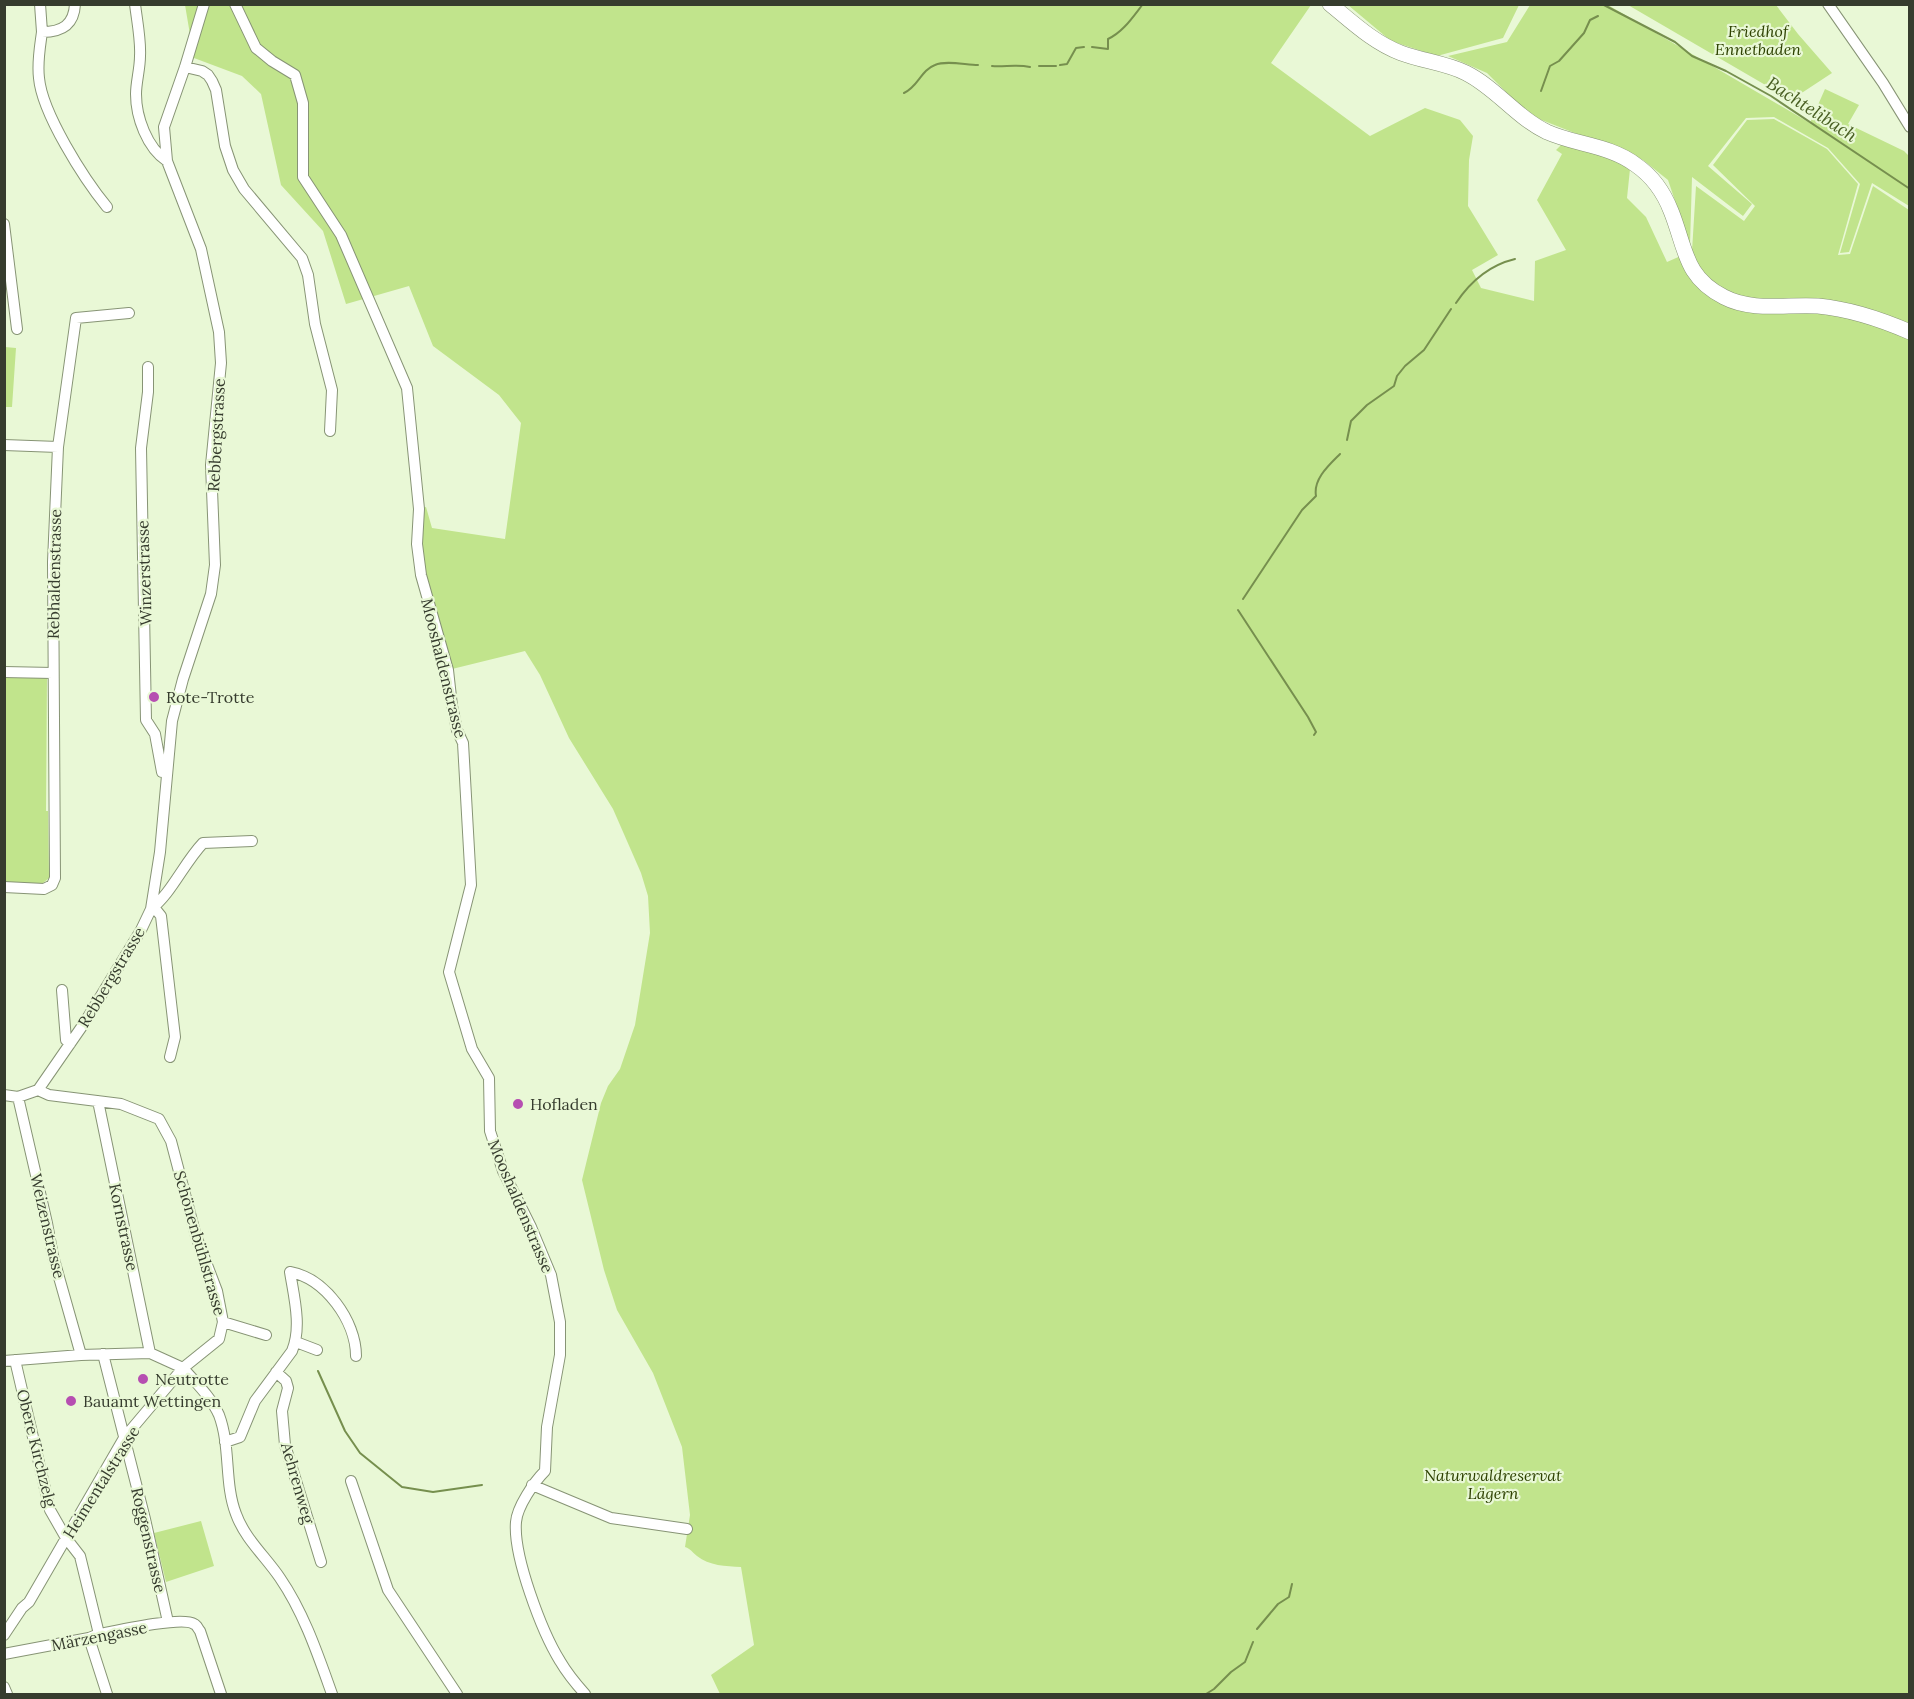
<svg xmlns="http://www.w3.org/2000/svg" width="1914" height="1699" viewBox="0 0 1914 1699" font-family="Lora,serif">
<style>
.green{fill:#c1e48c}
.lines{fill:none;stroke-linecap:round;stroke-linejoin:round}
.stream{stroke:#768f4e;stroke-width:2}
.minor-casing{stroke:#879475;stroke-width:12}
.secondary-casing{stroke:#879475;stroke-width:16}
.minor{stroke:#fff;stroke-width:10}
.secondary{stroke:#fff;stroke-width:15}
.poi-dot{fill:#b64eb1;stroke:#e9f8d6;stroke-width:2}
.labels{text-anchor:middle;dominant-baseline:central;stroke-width:4.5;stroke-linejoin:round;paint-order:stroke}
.park-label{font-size:16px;font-style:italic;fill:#2d4100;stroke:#e9f8d6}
.street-label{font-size:16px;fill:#363c2e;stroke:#e9f8d6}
.poi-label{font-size:16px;fill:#363c2e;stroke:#e9f8d6;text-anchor:start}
.water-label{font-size:18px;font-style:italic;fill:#485f22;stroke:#e9f8d6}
</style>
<rect width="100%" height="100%" fill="#e9f8d6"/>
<!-- green -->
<path class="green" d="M185 5H1311L1271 63 1370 136 1425 108 1460 120 1473 136 1469 160 1468 206 1498 255 1472 270 1481 288 1534 301 1535 261 1566 250 1537 200 1562 154 1556 150 1561 145 1603 155 1630 169 1627 198 1646 217 1667 262 1692 251 1696 186 1744 221 1755 206 1713 165 1747 120 1774 119 1827 149 1858 184 1838 255 1850 254 1873 186 1909 210V1694H720L711 1675 754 1645 741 1567C726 1566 709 1566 697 1556 692 1552 691 1549 685 1547L690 1515 682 1447 653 1373 617 1310 604 1270 582 1180 601 1103 608 1086 620 1069 635 1025 650 933 648 896 641 873 613 809 569 738 540 675 525 651 448 670 428 606 419 509 426 507 432 528 505 539 521 423 499 395 433 346 409 286 346 304 323 231 281 185 261 94 242 76 194 58Z
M1348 5H1519L1503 38 1437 56 1391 41Z
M1530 5H1608L1810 123 1825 89 1859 105 1848 124 1904 151 1909 156V206L1872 183 1849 252 1840 253 1860 184 1828 148 1774 117 1746 118 1708 166 1752 204 1743 216 1692 177 1690 245 1668 180 1643 160 1529 115 1487 73 1448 56 1507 42Z
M1628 5H1776L1798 34 1832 73 1791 100Z
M5 347 16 348 12 407H5Z
M47 677 46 811H48L49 878 43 883 5 884V678Z
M201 1521 214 1566 166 1582 154 1533Z"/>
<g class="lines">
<!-- stream -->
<path class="stream" d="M1602 4 1675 42 1692 56 1726 71 1771 96 1910 189
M1092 47 1108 49V39C1123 32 1132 18 1143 4
M1060 65 1067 64 1076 48 1084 47
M992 66C1005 67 1016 64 1030 67
M1039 66H1056
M1541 91 1550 66 1559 61 1584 33 1590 20 1598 16
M904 93C918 87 921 70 935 65 946 60 966 65 978 65
M1456 303C1470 282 1490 265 1515 259
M1347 440 1351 421 1367 405 1394 386 1397 376 1405 366 1424 350 1451 309
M1243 599 1302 510 1316 496C1313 479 1329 465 1340 454
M1238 610 1308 717 1316 732 1314 735
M318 1371 345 1431 360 1453 402 1487 433 1492 482 1485
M1257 1629 1278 1604 1289 1597 1292 1584
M1206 1694 1214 1689 1231 1672 1245 1662 1253 1642"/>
<defs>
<path id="minor" d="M40 4 42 32C62 32 74 25 75 4
M135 4C137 21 141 40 140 56 140 69 136 82 136 94 136 117 147 148 167 161
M235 4 256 48 272 61 295 75 303 103V177L341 235 407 388 419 509 417 544 421 575 448 670 452 706 457 730 463 743 471 885 449 972 472 1049 489 1078 490 1131 503 1171 531 1227 551 1275 560 1322V1355L547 1427 545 1471C534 1482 517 1507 516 1522 513 1556 542 1632 560 1661 567 1673 576 1684 585 1694
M1828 4 1883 83 1910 127
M42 32C40 47 37 62 39 78 42 113 84 179 107 207
M185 67 202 71 208 75 212 81 216 90 225 146 233 170 244 189 302 258 308 275 315 324 332 390 330 431
M4 224 17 329
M148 367V392L141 448 146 720 155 734 162 772H166
M4 445 58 447
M4 672 53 673
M4 887 44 889 52 885 55 878 53 562 58 447 76 318 129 313
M62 990 66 1040 70 1044
M170 1057 175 1037 161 916 157 911 151 909C171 894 184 863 203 843L252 841
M4 1095 18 1097 38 1090 85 1022 141 930 151 909 160 852 172 721 183 679 211 594 215 565 211 465 221 363 219 332 201 249 167 161 164 127 185 67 204 4
M18 1097 47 1223 53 1256 81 1355
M98 1101 150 1353
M223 1322 266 1335
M296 1342 317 1350
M103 1354 145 1519 168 1622
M15 1360 50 1510 66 1538 80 1556 99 1634
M4 1361 81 1355 150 1353 183 1368 219 1339 223 1322 217 1291 196 1236 171 1141 159 1119 121 1104 49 1095 38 1090
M276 1372 286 1381 288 1388 282 1411 285 1445 321 1562
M225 1442 240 1437 255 1401 292 1351C302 1327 294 1297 290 1272 325 1278 356 1321 356 1356
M351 1481 388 1590 457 1694
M532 1485 611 1518 687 1529
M4 1635 22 1608 29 1602 124 1438 183 1368C196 1383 211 1397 219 1415 231 1447 224 1483 236 1514 245 1539 266 1557 280 1578 304 1613 318 1655 332 1694
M89 1638 107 1694
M4 1654 89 1638 99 1634C116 1631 182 1616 194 1624 197 1625 198 1629 200 1631L221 1694
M4 1687 7 1694"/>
<path id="secondary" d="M1330 4C1352 22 1374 43 1401 53 1422 61 1446 63 1466 73 1496 88 1516 117 1547 132 1576 145 1610 145 1636 165 1652 176 1664 193 1671 211 1686 248 1684 277 1724 297 1753 312 1786 304 1818 306 1850 309 1880 319 1910 332"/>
</defs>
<!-- minor casing -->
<use href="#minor" class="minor-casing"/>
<!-- secondary casing -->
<use href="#secondary" class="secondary-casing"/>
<!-- minor -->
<use href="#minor" class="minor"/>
<!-- secondary -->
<use href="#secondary" class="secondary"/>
</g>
<!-- markers -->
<g class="poi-dot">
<circle cx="154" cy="697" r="6"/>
<circle cx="518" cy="1104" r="6"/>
<circle cx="143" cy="1379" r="6"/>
<circle cx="71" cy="1401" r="6"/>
</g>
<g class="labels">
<!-- park labels -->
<g class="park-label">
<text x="1758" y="31">Friedhof<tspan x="1758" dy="18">Ennetbaden</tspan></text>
<text x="1493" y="1475">Naturwaldreservat<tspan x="1493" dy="18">Lägern</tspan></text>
</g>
<!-- street labels -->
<g class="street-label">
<text transform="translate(216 435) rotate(-87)">Rebbergstrasse</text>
<text transform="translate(144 573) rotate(-92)">Winzerstrasse</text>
<text transform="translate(54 574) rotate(-89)">Rebhaldenstrasse</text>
<text transform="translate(444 668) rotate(76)">Mooshaldenstrasse</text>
<text transform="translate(111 977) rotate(-59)">Rebbergstrasse</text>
<text transform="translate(521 1206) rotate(67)">Mooshaldenstrasse</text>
<text transform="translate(48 1226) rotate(77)">Weizenstrasse</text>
<text transform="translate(124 1227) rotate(78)">Kornstrasse</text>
<text transform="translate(200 1243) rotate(74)">Schönenbühlstrasse</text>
<text transform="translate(37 1448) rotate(76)">Obere Kirchzelg</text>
<text transform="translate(101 1482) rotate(-58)">Heimentalstrasse</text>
<text transform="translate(298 1483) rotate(74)">Aehrenweg</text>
<text transform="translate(149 1540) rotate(77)">Roggenstrasse</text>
<text transform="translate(99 1636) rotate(-11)">Märzengasse</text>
</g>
<!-- poi labels -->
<g class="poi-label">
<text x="166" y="697">Rote-Trotte</text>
<text x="530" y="1104">Hofladen</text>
<text x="155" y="1379">Neutrotte</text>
<text x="83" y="1401">Bauamt Wettingen</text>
</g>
<!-- water labels -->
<g class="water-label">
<text transform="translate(1812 109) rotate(33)">Bachtelibach</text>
</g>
</g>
<!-- border -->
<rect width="1914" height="1699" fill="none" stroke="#363c2e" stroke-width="12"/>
</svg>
